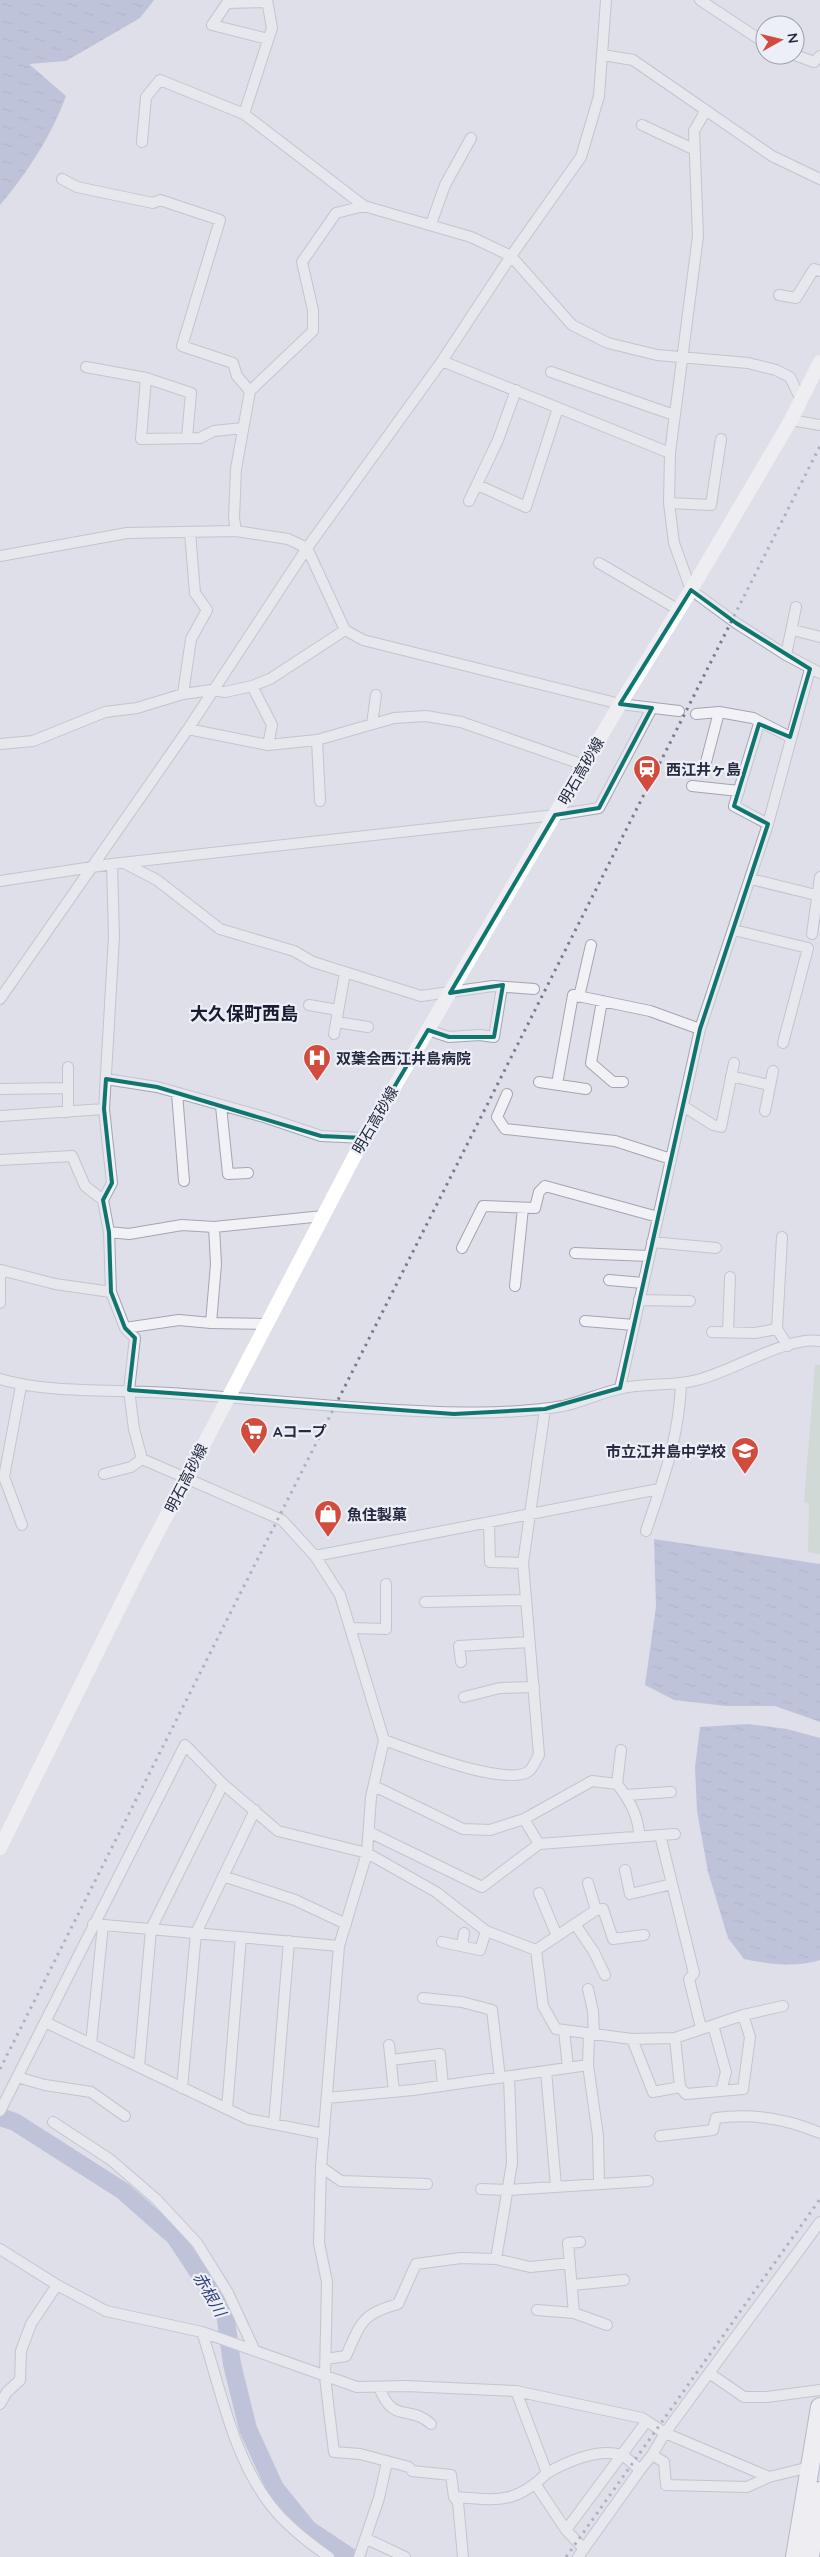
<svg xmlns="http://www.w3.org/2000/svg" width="820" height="2557" viewBox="0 0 820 2557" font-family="Quicksand,'Noto Sans JP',sans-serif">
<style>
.green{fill:#bfd2bf}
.water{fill:url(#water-ripples)}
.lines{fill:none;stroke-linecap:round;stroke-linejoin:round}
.river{stroke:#97a3ca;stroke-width:18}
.street-casing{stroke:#a3a5b2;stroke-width:12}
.highway-casing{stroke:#85899f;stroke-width:20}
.street{stroke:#f1f1f6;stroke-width:10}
.secondary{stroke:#fff;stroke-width:14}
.highway{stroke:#fff;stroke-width:18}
.rail{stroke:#777a92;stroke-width:3;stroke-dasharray:2.5 5;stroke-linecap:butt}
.marked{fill:none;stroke:#0f766e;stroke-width:4;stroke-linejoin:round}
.labels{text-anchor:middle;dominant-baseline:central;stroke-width:4.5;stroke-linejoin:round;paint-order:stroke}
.poi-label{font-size:15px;font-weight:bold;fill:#262940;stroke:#edeff6;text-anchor:start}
.street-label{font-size:15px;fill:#262940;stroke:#edeff6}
.water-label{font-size:16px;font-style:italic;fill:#2f3d75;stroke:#edeff6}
.quarter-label{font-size:18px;font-weight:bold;fill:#191b30;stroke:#edeff6}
</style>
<defs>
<pattern id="water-ripples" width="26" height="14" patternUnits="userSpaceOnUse" patternTransform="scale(1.25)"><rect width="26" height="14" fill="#97a3ca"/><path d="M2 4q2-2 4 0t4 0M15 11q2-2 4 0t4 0" fill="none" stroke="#7b85a5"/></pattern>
</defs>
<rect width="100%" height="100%" fill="#dedfe8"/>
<!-- green -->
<path class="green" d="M815 1365H820V1554L808 1552 809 1504 804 1502Z"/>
<!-- water -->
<path class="water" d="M0 0H154L140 18 66 61 29 64 66 96C52 135 27 173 0 205Z
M654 1539 820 1564V1722L775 1706H726L674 1700 645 1685 656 1607Z
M748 1724 787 1729 820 1738V1960C796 1968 768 1964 744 1959L728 1938 708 1872 697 1811 695 1767 700 1727Z"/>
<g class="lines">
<!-- river -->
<path class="river" d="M0 2117 15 2122 123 2191 175 2237 225 2313 232 2364 248 2429 275 2488 308 2529 350 2557"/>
<defs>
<path id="street" d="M700 0 765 43
M267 2 227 3 212 25 268 39
M603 55 633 60 772 156 820 179
M795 55 814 62 820 56
M706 110 694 131 698 236 670 453 669 503 674 543 691 590 736 623 786 655 820 673
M244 114 272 28 267 0
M642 125 693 149
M142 142 146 97 160 80 244 114 364 206 471 237 511 256 572 325 608 343 657 355 748 363 776 370 790 377 801 400
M62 179 77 187 153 203 160 200 220 220 182 346 233 363 237 376 250 391
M431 224 445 185 471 138
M779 295 796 298 814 269 820 271
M442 361 670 453
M86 367 146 378 191 393 187 438
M551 372 674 415
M146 378 141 439 200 438 214 431 243 428
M791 420 820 425
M478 485 526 507 558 408
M469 501 498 440 516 390
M669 503 711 505 721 439
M236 531 234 518 236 469 250 391 313 331V310L302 262 336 213 364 206
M0 556 127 533 236 531 288 539 307 548 345 630 363 640 620 704 679 711
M599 563 679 610
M793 630 820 637
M786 655 796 607
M252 686 272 725 268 745
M183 694 191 639 207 610 195 593 190 532
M696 714 719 712 753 718 790 737
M372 724 376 695
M759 724 734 806 768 824
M188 729 268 745 317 740 394 718 426 716 461 722 584 765
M317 740 320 801
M0 744 33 741 105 712 137 708 183 694 212 690 225 692 252 686 270 679 345 630
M706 762 719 712
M692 786 739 791
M124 863 157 880 220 929 294 951 313 962 421 996 493 986 534 989
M112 864 114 936 104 1109 112 1183 103 1200 109 1232 111 1292 125 1328 135 1338 129 1390 134 1429 142 1459 282 1520 315 1556 340 1595 384 1740 371 1797 367 1853 339 1946 321 2167 319 2243 327 2282 325 2377 334 2452 360 2454 409 2467 412 2471 451 2475 454 2497 458 2502 463 2557
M751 879 816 895
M0 881 112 864 555 815 599 808 652 708
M734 930 808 948 783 1043
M812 934 820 877
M579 997 591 945
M0 999 188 729 307 548 442 361 511 256 581 157 599 96 606 0
M602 1001 591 1063 613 1082H623
M309 1005 338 1010
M336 1022 368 1027
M428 1030 449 1037 480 1035 494 1037 502 987
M334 1034 345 973
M68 1067V1112
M731 1076 769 1085
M106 1079 157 1087 264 1117 321 1136 364 1138
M539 1082 586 1089
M557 1084 573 995 650 1011 700 1029
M0 1089 67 1088
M177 1093 184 1181
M507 1094 497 1117 505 1129 615 1141 671 1159
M221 1106 228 1174 248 1173
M683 1106 713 1125 721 1127 734 1063
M765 1111 773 1071
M1 1116 104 1109
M0 1160 72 1156 85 1186 103 1200
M109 1232 129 1234 182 1225 214 1227 323 1216
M782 1237 777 1329 788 1346
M652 1242 716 1248
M462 1248 483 1206 535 1208 539 1192 545 1186 658 1217
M575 1253 649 1256
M0 1270V1303
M1 1270 55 1284 111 1292
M609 1280 643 1283
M515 1286 523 1208
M639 1300 690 1301
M585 1321 634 1325
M211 1323 216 1264 214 1227
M125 1328 179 1320 211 1323 266 1324
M712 1332 755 1333 777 1329
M728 1332 730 1277
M0 1379C49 1394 118 1389 170 1393 246 1398 320 1406 396 1410 451 1413 508 1415 563 1406 582 1402 600 1393 619 1389 644 1382 672 1387 697 1380 732 1372 786 1336 820 1341
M21 1386 4 1477 22 1525
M620 1388 700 1029 768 824 810 669
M104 1474 131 1467 142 1459
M489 1522 490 1562 523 1563
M646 1531C663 1480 679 1438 681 1384
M315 1556 659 1489
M425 1602 525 1600
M350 1628 386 1629V1584
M461 1662 459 1646 529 1642
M464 1697 500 1688 534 1687
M384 1740C410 1749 507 1788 529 1771 533 1768 536 1759 539 1755L523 1563 545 1409
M617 1784 621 1750
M374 1786 463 1829 490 1830 524 1819 592 1781 617 1784C629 1799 639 1817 639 1836
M626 1795 671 1792
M524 1819 539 1844
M369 1832 482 1887 539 1844 675 1834
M660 1835 694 1973 689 1979 701 2028
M625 1870 630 1894 672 1884
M223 1876 295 1900 346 1924
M588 1883 596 1910
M539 1893 557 1936
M93 1924 339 1946
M575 1924 594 1952 605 1975
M442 1942 480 1950 486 1931
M462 1946 464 1933
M536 1950 543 2006 556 2029 632 2039 675 2038 743 2015 783 2006
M588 1989 593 2011 594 2034
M423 1998 462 2002 492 2010 500 2078
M45 2022 248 2119 324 2134
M713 2025 726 2072 721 2091
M564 2030 568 2068
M589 2034 588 2065 598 2136 599 2182
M675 2038 680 2087
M632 2039 653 2092 680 2087 686 2094 743 2089 750 2037 743 2015
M91 2044 103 1925
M389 2045 394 2092
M391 2060 440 2054 443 2086
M139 2067 151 1929 223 1784
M546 2071 556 2186
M17 2077 45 2085 91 2092 125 2116
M182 2088 196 1933 255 1810
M327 2098 413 2090 588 2065
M227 2109 241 1937
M0 2111 185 1745 223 1784 278 1831 367 1853 436 1892 486 1931 536 1950 596 1910 603 1909 613 1939 644 1935
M53 2122 111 2160 156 2199 197 2243 228 2293 254 2349
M274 2124 289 1941
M660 2136 713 2130 716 2118C752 2113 787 2119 820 2133
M321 2167 341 2181 427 2184
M481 2189 508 2190 648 2181
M0 2249 57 2285 106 2311 202 2332 357 2387 406 2386 516 2391 642 2418 665 2433 769 2477 810 2467
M496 2259 512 2163 509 2076
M572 2285 624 2280
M537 2310 574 2313 607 2325
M574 2313 568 2243 580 2242
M202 2332C221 2390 233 2458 272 2507 288 2527 309 2543 329 2557
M326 2359 346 2356C361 2323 361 2314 398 2304L416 2264 461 2258 496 2259 530 2267 570 2263
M709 2373 744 2397H767L820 2390
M379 2387C393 2425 410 2404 431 2424
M516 2391 547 2473C567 2462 598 2448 621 2455 627 2457 634 2465 640 2470
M0 2404 7 2392 20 2380 21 2351 31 2324 57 2285
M652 2455 664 2462 666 2485 747 2487 769 2477
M536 2485 566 2530 584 2549
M454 2497C496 2500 515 2505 547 2473
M566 2530 646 2422
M367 2539 405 2557
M359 2557 379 2498 387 2462
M578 2557 640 2470 652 2455 665 2433 820 2222"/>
<path id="highway" d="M795 2557 820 2407
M810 2557 820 2491"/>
</defs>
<!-- street casing -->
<use href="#street" class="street-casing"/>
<!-- highway casing -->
<use href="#highway" class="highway-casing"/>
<!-- street -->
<use href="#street" class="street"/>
<!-- secondary -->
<path class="secondary" d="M0 1848 137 1572 364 1138 620 704 691 590 791 420 820 362"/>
<!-- highway -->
<use href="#highway" class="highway"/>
<!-- rail -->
<path class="rail" d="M0 2069 820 446
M566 2557 820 2199"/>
</g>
<!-- marked area -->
<path d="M0 0H820V2557H0ZM691 590 736 623 810 669 790 737 759 724 734 806 768 824 700 1029 620 1388 545 1409 454 1414 129 1390 135 1338 125 1328 111 1292 109 1232 103 1200 112 1183 104 1109 106 1079 157 1087 321 1136 364 1138 428 1030 449 1037H494L503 985 450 993 555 815 599 808 652 708 620 704Z" fill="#dedfe8" fill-opacity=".55" fill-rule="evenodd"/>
<path class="marked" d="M691 590 736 623 810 669 790 737 759 724 734 806 768 824 700 1029 620 1388 545 1409 454 1414 129 1390 135 1338 125 1328 111 1292 109 1232 103 1200 112 1183 104 1109 106 1079 157 1087 321 1136 364 1138 428 1030 449 1037H494L503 985 450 993 555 815 599 808 652 708 620 704Z"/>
<!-- icons -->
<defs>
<symbol id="station-pin" viewBox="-11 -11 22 30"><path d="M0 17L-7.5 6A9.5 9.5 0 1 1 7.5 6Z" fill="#d34b3d" stroke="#edeff6"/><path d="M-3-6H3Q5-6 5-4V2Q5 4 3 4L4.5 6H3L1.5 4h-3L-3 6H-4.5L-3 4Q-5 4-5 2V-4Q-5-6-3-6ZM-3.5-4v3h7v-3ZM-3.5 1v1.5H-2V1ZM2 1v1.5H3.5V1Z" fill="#fff"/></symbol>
<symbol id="hospital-pin" viewBox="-11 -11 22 30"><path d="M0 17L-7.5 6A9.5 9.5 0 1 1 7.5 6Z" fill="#d34b3d" stroke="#edeff6"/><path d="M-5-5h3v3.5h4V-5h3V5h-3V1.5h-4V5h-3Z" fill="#fff"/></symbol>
<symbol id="supermarket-pin" viewBox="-11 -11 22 30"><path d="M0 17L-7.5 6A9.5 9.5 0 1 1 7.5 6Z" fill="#d34b3d" stroke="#edeff6"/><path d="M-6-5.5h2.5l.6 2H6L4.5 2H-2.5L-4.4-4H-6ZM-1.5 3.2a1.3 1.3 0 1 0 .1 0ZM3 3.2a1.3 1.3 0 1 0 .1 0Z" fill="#fff"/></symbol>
<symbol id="school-pin" viewBox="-11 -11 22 30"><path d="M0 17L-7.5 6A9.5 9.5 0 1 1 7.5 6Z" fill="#d34b3d" stroke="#edeff6"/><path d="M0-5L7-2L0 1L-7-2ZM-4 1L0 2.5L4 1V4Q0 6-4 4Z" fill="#fff"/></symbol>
<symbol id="shop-pin" viewBox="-11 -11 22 30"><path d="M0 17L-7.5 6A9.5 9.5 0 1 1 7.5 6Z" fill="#d34b3d" stroke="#edeff6"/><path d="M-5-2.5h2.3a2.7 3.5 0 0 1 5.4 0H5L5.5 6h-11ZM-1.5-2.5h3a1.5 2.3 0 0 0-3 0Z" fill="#fff"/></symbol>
</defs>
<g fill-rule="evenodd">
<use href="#station-pin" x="631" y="753" width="32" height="43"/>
<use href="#hospital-pin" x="301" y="1042" width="32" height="43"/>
<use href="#supermarket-pin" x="238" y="1415" width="32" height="43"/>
<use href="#school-pin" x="729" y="1435" width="32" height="43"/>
<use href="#shop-pin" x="312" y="1498" width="32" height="43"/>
</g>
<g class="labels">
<!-- poi labels -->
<g class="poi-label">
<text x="666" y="769">西江井ヶ島</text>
<text x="336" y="1058">双葉会西江井島病院</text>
<text x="273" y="1431">Aコープ</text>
<text x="726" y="1451" text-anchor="end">市立江井島中学校</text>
<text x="347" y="1514">魚住製菓</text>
</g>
<!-- street labels -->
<g class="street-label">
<text transform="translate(581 771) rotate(-60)">明石高砂線</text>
<text transform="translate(375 1120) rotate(-60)">明石高砂線</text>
<text transform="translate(186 1478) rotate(-63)">明石高砂線</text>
</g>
<!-- water labels -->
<g class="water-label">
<text transform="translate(210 2294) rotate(60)">赤根川</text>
</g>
<!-- quarter labels -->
<g class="quarter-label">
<text x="244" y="1013">大久保町西島</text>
</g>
</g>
<!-- north arrow -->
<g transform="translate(780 40) rotate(82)"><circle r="24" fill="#edeff6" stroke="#9da0ad"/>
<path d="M0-4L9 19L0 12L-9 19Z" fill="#d34b3d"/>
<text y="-8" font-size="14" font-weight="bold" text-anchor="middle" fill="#262940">N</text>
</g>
</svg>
